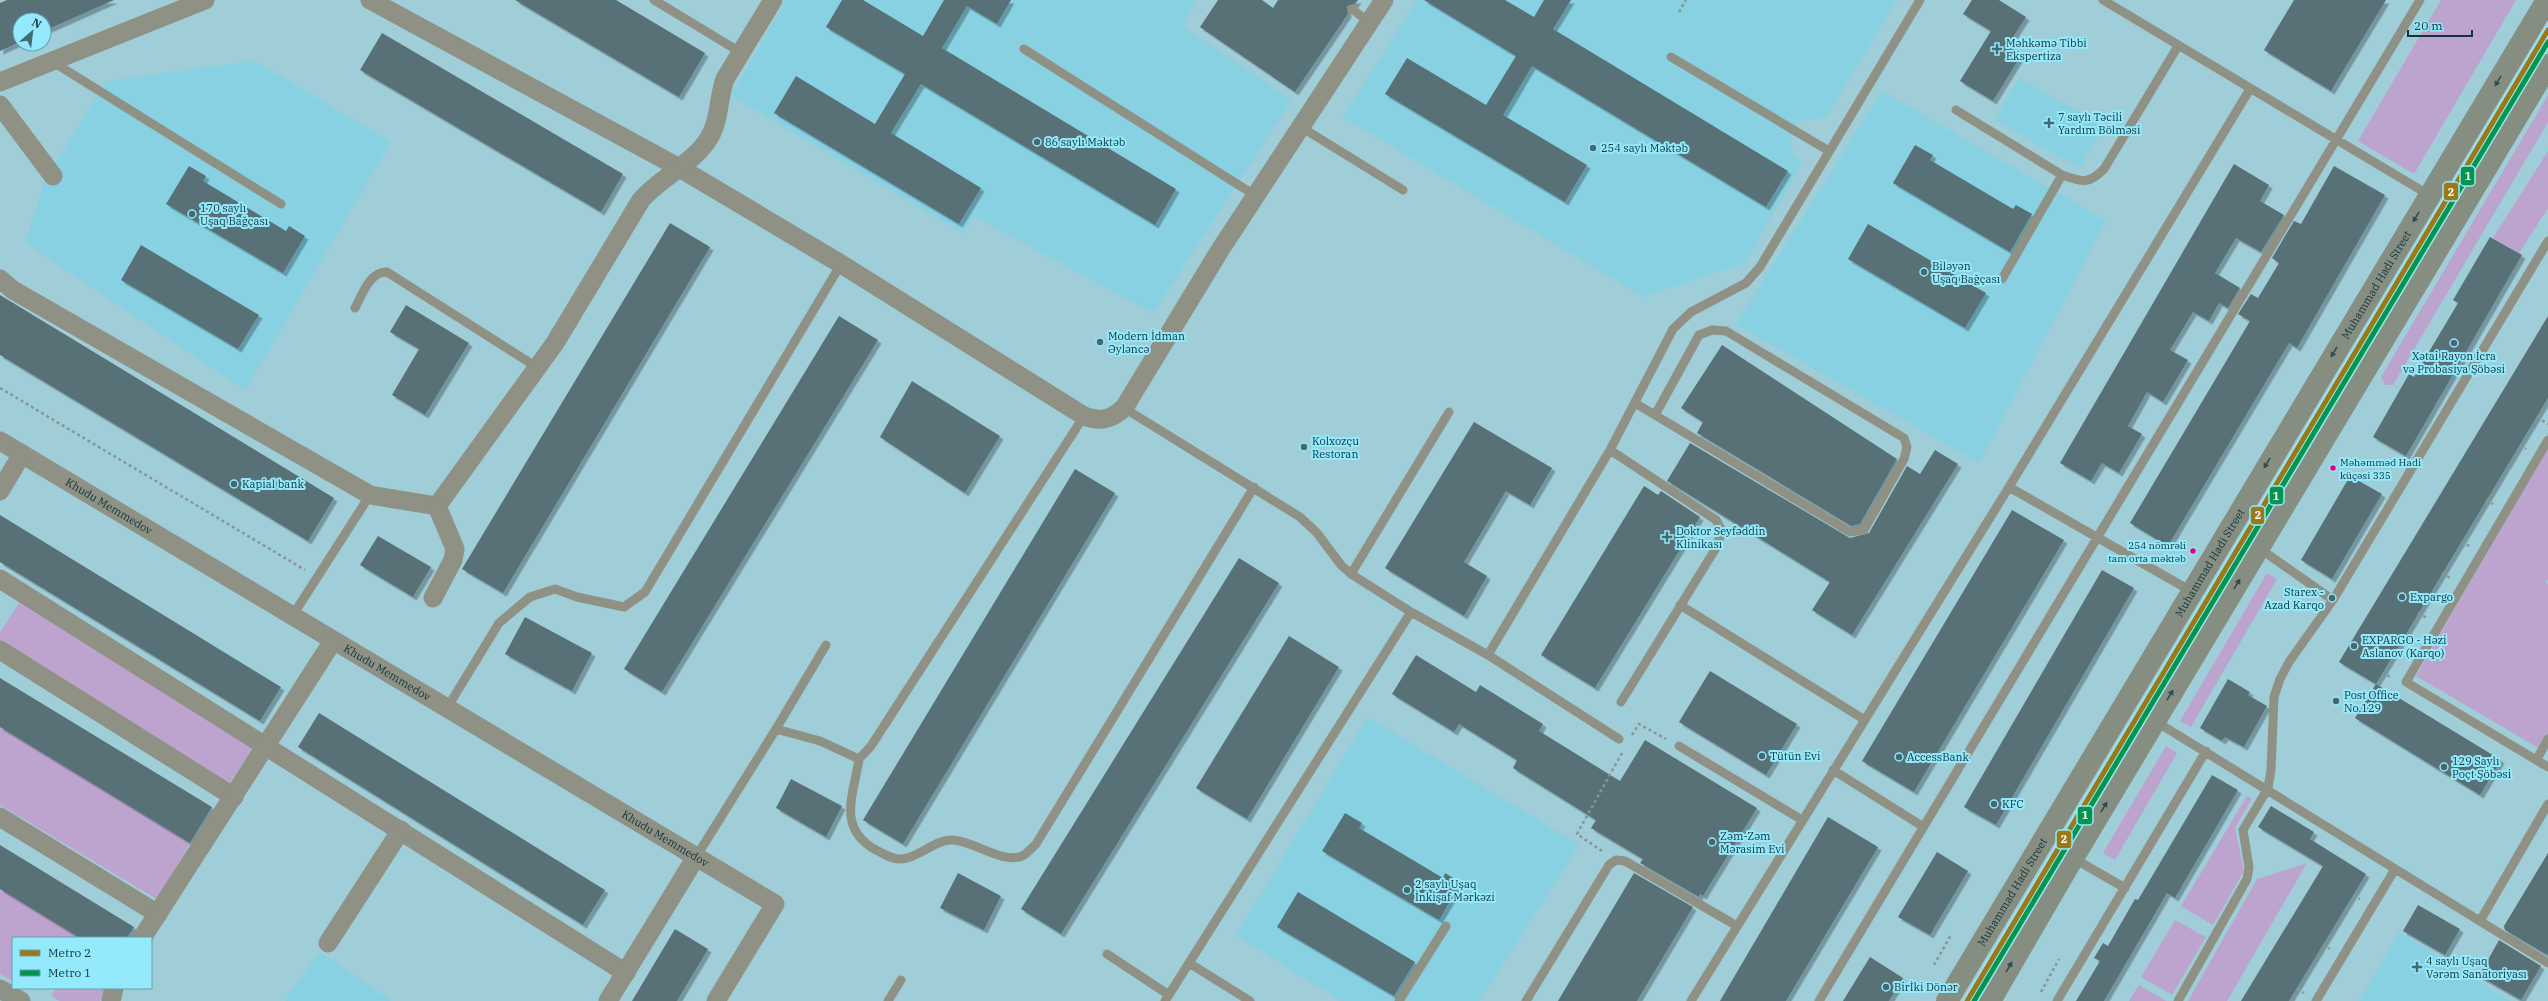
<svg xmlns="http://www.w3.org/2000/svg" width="2548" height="1001" viewBox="0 0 2548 1001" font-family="'IBM Plex Serif',serif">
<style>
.built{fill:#87d1e2}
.green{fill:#bda4cf}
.building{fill:#587177;filter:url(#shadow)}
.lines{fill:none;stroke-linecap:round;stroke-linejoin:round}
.path{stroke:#8a9691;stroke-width:2.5;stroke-dasharray:3 3;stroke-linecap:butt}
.lane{stroke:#8e9184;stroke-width:9}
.street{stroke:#8e9184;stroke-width:19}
.secondary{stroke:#868e81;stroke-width:22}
.metro-1-casing{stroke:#95e9fc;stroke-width:8}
.metro-2-casing{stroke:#95e9fc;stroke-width:8}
.metro-1{stroke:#9b7918;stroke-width:5}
.metro-2{stroke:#03954e;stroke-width:5}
.oneway{fill:#2e4b4d}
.poi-dot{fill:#436a73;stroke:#95e9fc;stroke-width:1.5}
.bus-dot{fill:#e5007d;stroke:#95e9fc;stroke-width:1.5}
.labels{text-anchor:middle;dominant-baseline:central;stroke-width:4;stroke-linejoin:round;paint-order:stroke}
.bus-label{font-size:10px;fill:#11353c;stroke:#95e9fc;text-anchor:start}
.poi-label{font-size:11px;fill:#11353c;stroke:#95e9fc;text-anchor:start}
.street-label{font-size:11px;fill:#11353c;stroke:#95e9fc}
.line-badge{stroke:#95e9fc;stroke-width:1.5}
.badge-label{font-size:11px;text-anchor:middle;font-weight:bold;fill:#fff}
</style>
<defs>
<filter id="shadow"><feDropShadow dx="3.5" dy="3.5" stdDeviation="0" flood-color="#0004"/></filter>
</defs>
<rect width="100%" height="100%" fill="#9fcdd8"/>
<!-- built -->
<path class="built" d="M786 0H1196L1183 27 1292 100 1153 313 974 216 963 233 731 95Z
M1417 0H1897L1826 117 1806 120 1799 123 1794 131 1790 142 1793 154 1802 163 1745 263 1644 297 1343 117Z
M255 61 391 142 245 390 26 243 43 185 106 81Z
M2019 78 2103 126 2080 168 1995 120Z
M1882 91 2106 221 1979 463 1736 324Z
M1368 717 1579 845 1479 1001H1341L1236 935Z
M2399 932 2510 1001H2359Z
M320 952 391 1001H285Z"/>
<!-- green -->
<path class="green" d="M2441 0H2516L2414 174 2358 141Z
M2548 95V122L2393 385H2385L2381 377Z
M2548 151V208L2519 253 2493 238Z
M2548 448V579L2546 583 2548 584V734L2540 749 2416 676Z
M2267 573 2277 579 2191 727 2180 721Z
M23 597 257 743 225 789 0 646V632Z
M0 727 190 843 158 900 0 805Z
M2166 746 2177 753 2115 860 2103 853Z
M2247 796 2252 799 2235 828 2244 871 2213 925 2181 906Z
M2307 863 2227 1001H2188L2257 879Z
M0 889 80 938H13V981L0 974Z
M2175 920 2206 937 2172 995 2141 977Z
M2139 985 2166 1001H2129Z
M56 988H108L103 999 99 1001H60L51 996Z"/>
<!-- building -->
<path class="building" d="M7 0H114L44 31V20H20V42L0 51V3Z
M515 0H616L705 53 679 97Z
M842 0H863L923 36 944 0H1011L997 24 967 6 942 48 1176 189 1155 225 921 84 891 133 981 188 959 224 774 113 796 76 875 124 905 74 826 27Z
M1218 0H1262L1273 8 1278 0H1358L1355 4 1347 6 1348 14 1295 92 1200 27Z
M1424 0H1505L1534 17 1544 0H1571L1553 29 1788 171 1766 207 1532 66 1503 115 1587 165 1565 202 1385 94 1407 58 1486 105 1516 56Z
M1972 0H1999L2026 17 2008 45 2022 54 1993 101 1960 81 1991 31 1963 14Z
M2294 0H2386L2331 91 2264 50Z
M382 33 623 174 601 212 360 70Z
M1915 145 1933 155 1930 160 2013 209 2016 205 2032 214 2010 252 1893 183Z
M2234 164 2269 185 2260 201 2284 215 2261 252 2236 238 2215 273 2240 288 2228 308 2219 303 2209 321 2193 312 2170 350 2188 360 2163 402 2147 392 2128 426 2142 434 2119 473 2102 463 2091 481 2060 463Z
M189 166 206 176 203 181 286 231 289 226 305 236 283 273 166 204Z
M2334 166 2385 195 2297 348 2289 343 2168 546 2130 523 2250 321 2238 314 2251 294 2258 298 2279 263 2272 258 2294 221 2301 224Z
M670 223 710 247 503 593 462 569Z
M1868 224 1986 293 1965 328 1848 259Z
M2490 237 2522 255 2406 456 2373 437 2409 374 2414 377 2458 303 2453 300Z
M141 245 259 315 238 349 121 280Z
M0 295 334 498 308 541 0 355Z
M406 305 469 343 425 415 392 395 419 349 390 332Z
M839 316 878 340 662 692 624 669Z
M2548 316V398L2376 684 2501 760 2480 795 2355 718 2376 684 2339 662Z
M1722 345 1897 459 1860 524 1851 526 1697 433 1703 422 1681 408Z
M912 381 1000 436 965 493 880 437Z
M1474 422 1552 468 1530 505 1506 491 1464 562 1487 576 1464 616 1385 568Z
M1690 443 1850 538 1869 533 1907 466 1920 474 1935 450 1958 464 1852 635 1812 610 1830 582 1667 481Z
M1075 469 1115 493 903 844 863 820Z
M2350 476 2382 494 2332 579 2301 560Z
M1644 486 1658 495 1661 491 1700 517 1595 688 1541 655Z
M2012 510 2064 540 1914 792 1862 761Z
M0 515 281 687 260 721 0 562Z
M378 536 431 567 413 597 360 565Z
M1239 558 1279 583 1061 934 1021 909Z
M2102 570 2134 588 1996 825 1964 807Z
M525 617 592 653 572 691 505 654Z
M1289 636 1339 667 1247 819 1196 788Z
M1416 655 1476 692 1480 685 1543 724 1539 731 1620 781 1645 740 1757 808 1703 896 1700 894 1699 897 1640 863 1643 859 1591 828 1596 820 1513 768 1517 760 1459 724 1454 732 1392 694Z
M1710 671 1797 724 1766 775 1679 722Z
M0 678 212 807 190 843 0 727Z
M2228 679 2250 692 2248 695 2267 706 2244 747 2225 737 2222 741 2200 728Z
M319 713 605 890 583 925 298 747Z
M2212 775 2238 790 2175 898 2167 893 2104 1001H2076L2100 961 2094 958 2103 943 2108 946 2135 899 2138 900Z
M791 779 842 806 826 837 776 808Z
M2271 806 2314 832 2310 839 2366 874 2289 1001H2241L2323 866 2258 827Z
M1345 813 1362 823 1359 828 1443 878 1445 873 1461 883 1439 920 1322 851Z
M1828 817 1878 847 1786 1001H1720Z
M0 845 134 927 127 938H80L0 889Z
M1937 852 1968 871 1930 935 1898 917Z
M2548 853V954L2547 955 2505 930 2504 926Z
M958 873 1001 896 984 930 940 908Z
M1634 873 1693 907 1637 1001H1558Z
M1298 892 1415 962 1394 996 1277 927Z
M2418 905 2460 929 2445 955 2403 931Z
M675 929 708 949 677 1001H632Z
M2499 940 2541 966 2521 1000 2479 976Z
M1870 957 1903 978 1889 1001H1843Z"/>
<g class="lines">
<!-- path -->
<path class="path" d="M1679 12 1686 0
M0 388 305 570
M2537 417 2548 424
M2520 445 2526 449
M2486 500 2493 504
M2462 541 2469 546
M2442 573 2450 578
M2418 613 2427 618
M2404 637 2413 642
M2381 676H2393
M1632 735 1639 724 1666 739
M1602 851 1577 834 1622 753
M2353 896 2360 899
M2323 945 2330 949
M1934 965 1951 935
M2297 989 2304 993
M2041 992 2059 959"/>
<!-- lane -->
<path class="lane" d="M654 0 740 52
M2103 0 2429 195
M1352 9 1369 22
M1024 49 1256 196
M1671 57 1829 151
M53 62 281 204
M1956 110 2062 175C2082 182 2088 185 2104 169L2178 46
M1301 127 1403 190
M2002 279 2062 175
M355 308C362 295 370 271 387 272L538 368
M1635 403 1850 532 1864 530 1904 459 1907 447 1904 438 1726 331 1712 330 1699 335 1655 415
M1124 408 1300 517 1317 533 1341 565 1351 574 1411 612 1488 655 1619 739
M2548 440 2406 682 2548 767
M1610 450 1716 520 1722 531 1716 548 1621 702
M2009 487 2191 591
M2259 548 2333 600
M1351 574 1449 412
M1680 605 1865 720
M293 615 370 495
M1488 655 1610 450 1673 329 1691 312 1746 283 1760 267 1920 0
M447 708 499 623 530 597 555 589 577 597 624 607 645 592 841 264
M2155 721 2548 963
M776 729 826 645
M1679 746 1802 820
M859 759C853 797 837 828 876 850 884 854 893 860 902 859 919 858 935 839 953 840 974 841 1002 864 1022 856 1027 854 1032 847 1036 844L1254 487
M2537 759 2548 739
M1833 770 1922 826
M696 857 776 729 820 741 859 759 871 746 1084 416
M2073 858 2125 888
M2480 921 2548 804
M1107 954 1169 995
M888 1001 901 980
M1165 1001 1189 963
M1250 1001 1189 963 1411 612
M1399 1001 1446 926
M1526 1001 1609 865 1616 860 1625 861 1737 926
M1691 1001 2009 487 2250 89
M1819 1001 2420 0
M2057 1001 2206 751
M2178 1001 2247 879 2249 867 2243 830 2268 788 2271 770 2274 697 2280 679 2289 662 2333 600 2548 241
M2316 1001 2395 869"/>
<!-- street -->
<g class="street">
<path d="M370 0 678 167 841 264 1084 416C1101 422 1110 420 1124 408L1220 250 1384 0"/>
<path d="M0 82 205 0"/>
<path d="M0 105 53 176"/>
<path d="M0 279 13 290 370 495 437 506 555 343 641 200C660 178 695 162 709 138 720 120 718 98 725 79L773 0"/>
<path id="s1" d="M0 441 775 904 716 1001"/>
<path d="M0 491 22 454"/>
<path d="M0 579 626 973"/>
<path d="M433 598 453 560 455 549 437 506"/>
<path d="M0 650 234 797"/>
<path d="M0 817 158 914"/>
<path d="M142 938 333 641"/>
<path d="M328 943 401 830"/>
<path d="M0 989 21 1001"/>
<path d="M111 1001 114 988"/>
<path d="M608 1001 696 857"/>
</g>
<!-- secondary -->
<g class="secondary">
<path id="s2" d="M1947 1001 2547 0"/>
<path d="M1990 1001 2073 858 2548 65"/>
</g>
<defs>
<path id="metro-1" d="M1967 1001 2548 30"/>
<path id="metro-2" d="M1974 1001 2548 42"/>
</defs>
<!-- metro-1 casing -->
<use href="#metro-1" class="metro-1-casing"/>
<!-- metro-2 casing -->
<use href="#metro-2" class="metro-2-casing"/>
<!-- metro-1 -->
<use href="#metro-1" class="metro-1"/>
<!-- metro-2 -->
<use href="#metro-2" class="metro-2"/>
</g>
<!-- one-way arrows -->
<defs><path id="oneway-solid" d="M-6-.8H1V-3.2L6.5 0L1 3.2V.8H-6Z"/></defs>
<g class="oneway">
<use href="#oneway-solid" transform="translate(2498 81) rotate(121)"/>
<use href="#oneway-solid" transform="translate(2416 217) rotate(121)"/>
<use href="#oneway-solid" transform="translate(2334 352) rotate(121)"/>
<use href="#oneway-solid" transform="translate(2267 463) rotate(121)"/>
<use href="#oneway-solid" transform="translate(2237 584) rotate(-59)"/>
<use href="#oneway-solid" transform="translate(2170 695) rotate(-59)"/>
<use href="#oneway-solid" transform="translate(2104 807) rotate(-59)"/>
<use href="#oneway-solid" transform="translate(2009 967) rotate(-60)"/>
</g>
<!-- markers -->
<g class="poi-dot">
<path d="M1995 43h4v4h4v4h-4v4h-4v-4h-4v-4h4z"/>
<path d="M2047 117h4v4h4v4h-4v4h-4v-4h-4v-4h4z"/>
<circle cx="1037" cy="142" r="4"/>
<circle cx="1593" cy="148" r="4"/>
<circle cx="192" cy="214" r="4"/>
<circle cx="1924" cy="272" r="4"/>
<circle cx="1100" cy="342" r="4"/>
<circle cx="2454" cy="343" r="4"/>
<circle cx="1304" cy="447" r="4"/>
<circle cx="234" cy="484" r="4"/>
<path d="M1665 531h4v4h4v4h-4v4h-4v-4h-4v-4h4z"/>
<circle cx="2402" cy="597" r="4"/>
<circle cx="2332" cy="598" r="4"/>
<circle cx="2354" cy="646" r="4"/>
<circle cx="2336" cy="701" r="4"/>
<circle cx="1762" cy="756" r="4"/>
<circle cx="1899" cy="757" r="4"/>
<circle cx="2444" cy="767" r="4"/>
<circle cx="1994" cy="804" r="4"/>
<circle cx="1712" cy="842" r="4"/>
<circle cx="1407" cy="890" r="4"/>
<path d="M2415 961h4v4h4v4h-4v4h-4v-4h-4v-4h4z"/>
<circle cx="1886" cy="987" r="4"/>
</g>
<g class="bus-dot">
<circle cx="2333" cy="468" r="3.5"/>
<circle cx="2193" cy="551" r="3.5"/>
</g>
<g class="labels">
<!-- bus labels -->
<g class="bus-label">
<text x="2340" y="462">Məhəmməd Hadi<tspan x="2340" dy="13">küçəsi 335</tspan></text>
<text x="2186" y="545" text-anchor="end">254 nömrəli<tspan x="2186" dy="13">tam orta məktəb</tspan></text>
</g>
<!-- poi labels -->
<g class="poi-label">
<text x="2006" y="43">Məhkəmə Tibbi<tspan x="2006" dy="13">Ekspertiza</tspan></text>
<text x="2058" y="117">7 saylı Təcili<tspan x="2058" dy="13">Yardım Bölməsi</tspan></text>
<text x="1045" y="142">86 saylı Məktəb</text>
<text x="1601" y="148">254 saylı Məktəb</text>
<text x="200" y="208">170 saylı<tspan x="200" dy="13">Uşaq Bağçası</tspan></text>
<text x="1932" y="266">Biləyən<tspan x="1932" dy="13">Uşaq Bağçası</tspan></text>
<text x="1108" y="336">Modern İdman<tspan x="1108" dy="13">Əyləncə</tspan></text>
<text x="2454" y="356" text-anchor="middle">Xətai Rayon İcra<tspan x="2454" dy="13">və Probasiya Şöbəsi</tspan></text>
<text x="1312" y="441">Kolxozçu<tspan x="1312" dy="13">Restoran</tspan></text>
<text x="242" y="484">Kapial bank</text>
<text x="1676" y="531">Doktor Seyfәddin<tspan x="1676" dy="13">Klinikası</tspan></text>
<text x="2324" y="592" text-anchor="end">Starex -<tspan x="2324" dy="13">Azad Karqo</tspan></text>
<text x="2410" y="597">Expargo</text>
<text x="2362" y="640">EXPARGO - Həzi<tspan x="2362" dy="13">Aslanov (Karqo)</tspan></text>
<text x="2344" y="695">Post Office<tspan x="2344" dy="13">No.129</tspan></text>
<text x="1770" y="756">Tütün Evi</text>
<text x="1907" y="757">AccessBank</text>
<text x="2452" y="761">129 Saylı<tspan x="2452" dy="13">Poçt Şöbəsi</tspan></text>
<text x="2002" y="804">KFC</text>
<text x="1720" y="836">Zәm-Zәm<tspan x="1720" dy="13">Mәrasim Evi</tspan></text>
<text x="1415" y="884">2 saylı Uşaq<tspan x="1415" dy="13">İnkişaf Mərkəzi</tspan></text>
<text x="2426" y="961">4 saylı Uşaq<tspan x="2426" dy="13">Vərəm Sanatoriyası</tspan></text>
<text x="1894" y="987">Birİki Dönər</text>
</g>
<!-- street labels -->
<g class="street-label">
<text stroke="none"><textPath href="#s2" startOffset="835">Muhammad Hadi Street</textPath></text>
<text stroke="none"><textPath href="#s1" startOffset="127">Khudu Memmedov</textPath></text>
<text stroke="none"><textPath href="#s2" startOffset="511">Muhammad Hadi Street</textPath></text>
<text stroke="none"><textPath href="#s1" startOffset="451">Khudu Memmedov</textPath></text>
<text stroke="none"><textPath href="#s1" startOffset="775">Khudu Memmedov</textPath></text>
<text stroke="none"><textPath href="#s2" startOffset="127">Muhammad Hadi Street</textPath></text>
</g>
</g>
<g class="line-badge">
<rect x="2460" y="166" width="15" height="20" rx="4" fill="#03954e"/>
<rect x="2443" y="182" width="16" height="19" rx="4" fill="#9b7918"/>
<rect x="2269" y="486" width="15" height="19" rx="4" fill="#03954e"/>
<rect x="2250" y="506" width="15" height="19" rx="4" fill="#9b7918"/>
<rect x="2077" y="806" width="16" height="19" rx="4" fill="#03954e"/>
<rect x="2056" y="830" width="16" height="19" rx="4" fill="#9b7918"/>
</g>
<g class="badge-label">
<text x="2468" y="180">1</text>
<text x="2451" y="196">2</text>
<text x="2276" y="500">1</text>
<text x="2258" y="519">2</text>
<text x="2085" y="819">1</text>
<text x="2064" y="843">2</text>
</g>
<!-- legend -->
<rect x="12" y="937" width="140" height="52" fill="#95e9fc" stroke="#60a1af"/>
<rect x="20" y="950" width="20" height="6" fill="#9b7918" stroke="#60a1af"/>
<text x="48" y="957" font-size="12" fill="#11353c">Metro 2</text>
<rect x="20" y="970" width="20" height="6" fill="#03954e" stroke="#60a1af"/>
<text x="48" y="977" font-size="12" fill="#11353c">Metro 1</text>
<!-- north arrow -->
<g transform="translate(32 32) rotate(28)"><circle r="19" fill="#95e9fc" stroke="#60a1af"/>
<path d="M0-3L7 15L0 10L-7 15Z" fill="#436a73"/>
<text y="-6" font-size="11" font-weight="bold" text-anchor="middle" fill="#11353c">N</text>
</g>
<!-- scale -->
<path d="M2408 30v6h64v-6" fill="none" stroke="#11353c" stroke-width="2"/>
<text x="2414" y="30" font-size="12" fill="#11353c" stroke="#95e9fc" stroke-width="3" paint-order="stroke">20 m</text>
</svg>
